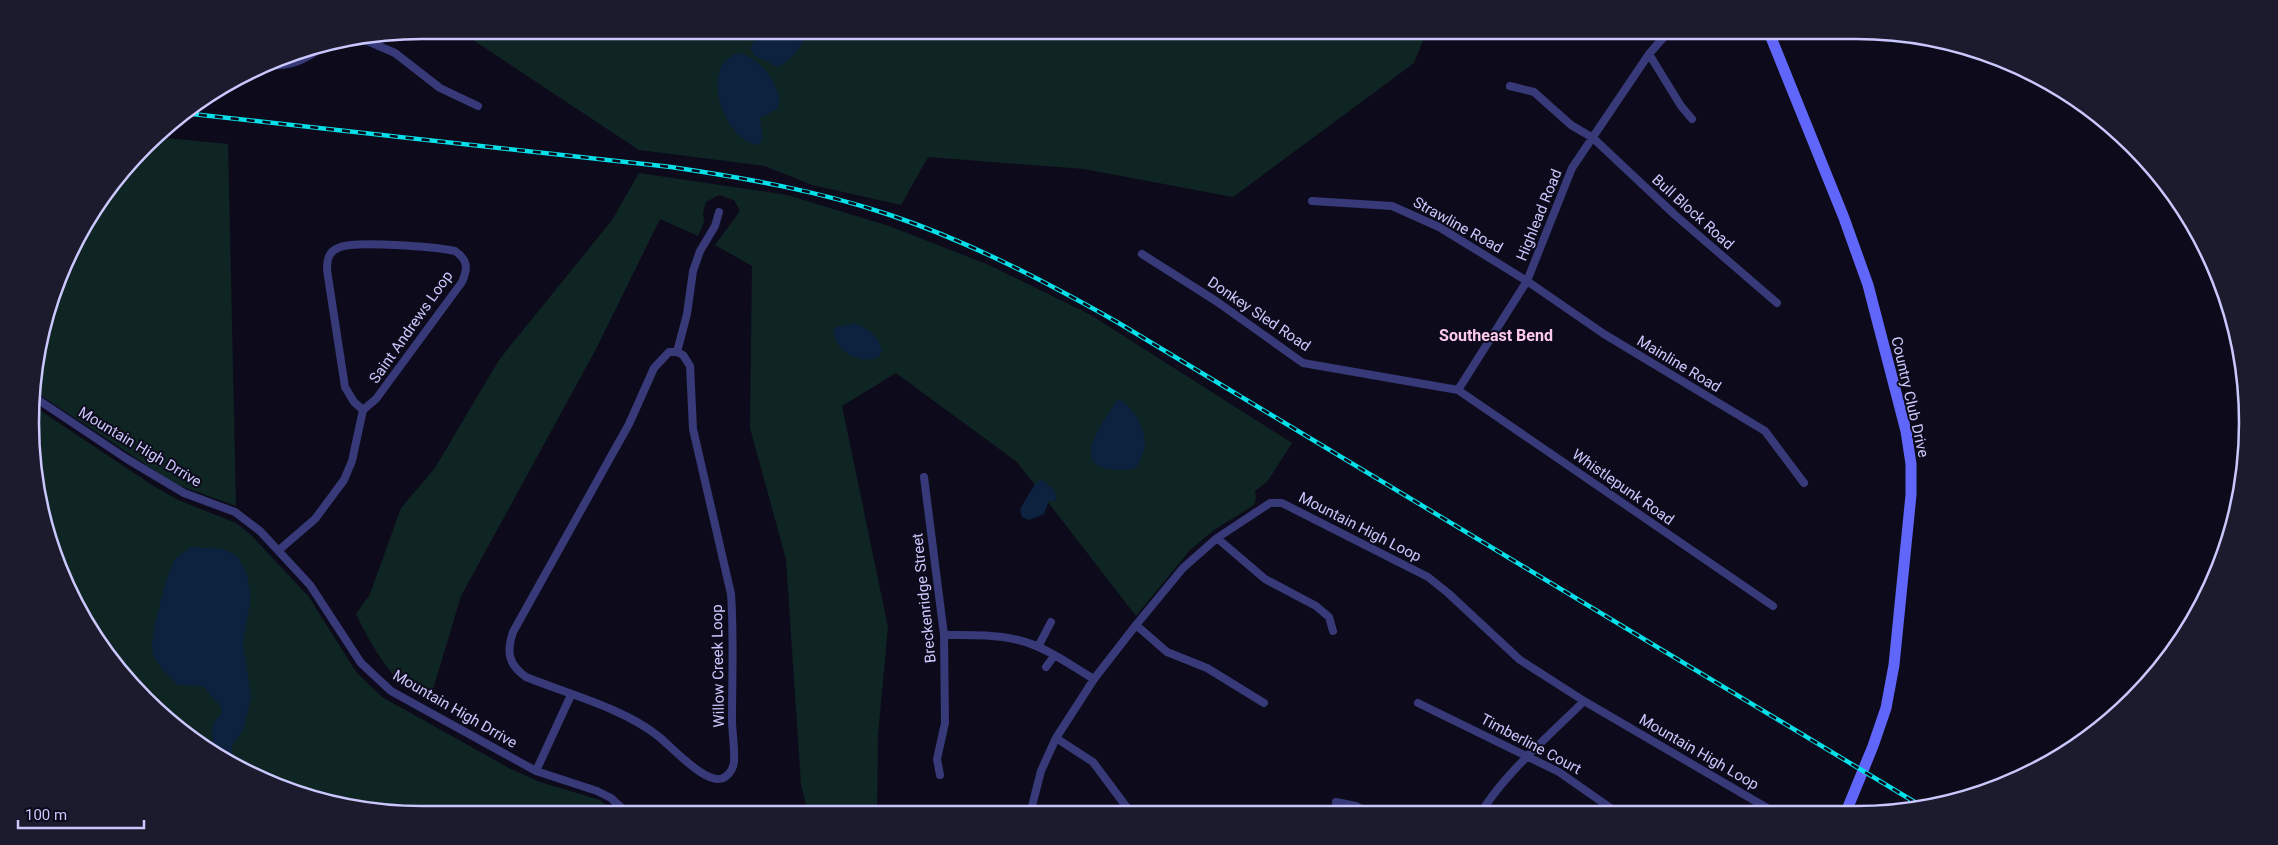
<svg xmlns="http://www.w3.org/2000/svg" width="2278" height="845" viewBox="0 0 2278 845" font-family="Roboto,sans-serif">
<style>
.green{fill:#0f2523}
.water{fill:#0c223e}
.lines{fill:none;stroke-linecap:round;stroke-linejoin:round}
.street{stroke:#373979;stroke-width:8}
.secondary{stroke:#6166fa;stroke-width:11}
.rail-casing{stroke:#07e0e9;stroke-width:4.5}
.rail{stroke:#0d0b1b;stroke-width:2.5;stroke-dasharray:8;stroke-linecap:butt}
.labels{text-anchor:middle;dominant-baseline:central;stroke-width:4;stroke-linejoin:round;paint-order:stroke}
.street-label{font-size:15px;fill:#cac7fd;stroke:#0d0b1b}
.neighbourhood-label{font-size:16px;font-weight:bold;fill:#fdc9ed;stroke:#0d0b1b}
.rim{fill:none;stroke:#cac7fd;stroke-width:2.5}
</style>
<rect width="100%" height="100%" fill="#0d0b1b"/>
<!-- green -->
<path class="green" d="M458 30H1469L1457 37 1424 38 1414 63 1233 197 1084 169 928 157 901 205 812 185 765 166 639 150Z
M155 137 228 144 236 506 175 484 34 391 33 371 51 297 82 226Z
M639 173 787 195 889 226 989 265 1089 314 1292 443 1267 482 1255 491 1256 498 1254 505 1214 530 1190 550 1136 616 1017 462 896 373 842 406 888 627 878 735 877 814H808L801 784 786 559 750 428 752 266 715 245 740 211 734 200 719 195 706 202 703 213 704 222 698 236 660 219 596 349 461 596 430 699C394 690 371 644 356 614L370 594 401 508 435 468 499 360 612 220Z
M35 407 152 485 178 500 236 523 251 535 309 597 356 672 382 697 509 768 540 782 600 800 618 815H423L321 802 249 774 184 734 96 640 60 573 38 499Z"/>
<!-- water -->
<path class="water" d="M762 30H809C801 47 795 58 778 67L755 56 751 50 752 43 760 36Z
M742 53C765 65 775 78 780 102L777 109 760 118 763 139 758 145C720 139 698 58 742 53Z
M855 323C867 328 880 337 882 351L879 357C859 365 835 351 833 330L837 327Z
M1118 399C1134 406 1148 431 1144 450 1143 456 1138 463 1136 468 1125 471 1112 471 1101 467 1074 457 1108 415 1118 399Z
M1041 479 1053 489 1057 498 1055 501H1049L1044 514 1029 520 1022 517 1020 509 1035 484Z
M191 547 223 549 237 556 246 571 250 590V603L243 643 251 696 244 729 232 746 233 765 213 752 212 725 222 712 220 706 203 686 178 685C169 676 159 667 153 655 148 644 168 567 176 558 180 554 187 551 191 547Z"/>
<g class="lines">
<!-- street -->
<path class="street" d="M365 40 395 53 440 88 478 106
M1649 54 1681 106 1692 119
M265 65C288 67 305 61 323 46
M1510 86 1534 92 1571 125 1593 138 1675 215 1777 303
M1312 201 1392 206 1439 227 1527 281 1604 334 1765 431 1804 483
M1142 254 1216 301 1303 363 1458 390 1773 606
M677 352 683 355 690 366 693 429 731 594C734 636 732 678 732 719 732 733 735 748 734 761 734 767 730 774 725 777 709 789 671 746 658 736 623 708 568 694 526 677 509 665 506 653 513 632L629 424 654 368 669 352H677L687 314 693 271 700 251 715 226 719 212
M1458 390 1527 281 1572 168 1649 54 1670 30
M34 397 127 459 184 493 235 512 260 531 310 585 361 663 391 691 536 771 597 791 611 798 629 815
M924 477 944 635 945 723 937 759 940 775
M1217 538 1265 579 1316 606 1329 617 1333 631
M279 550 315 519 344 480 352 461 363 410 376 399 462 282C468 268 468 260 455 251 436 247 354 240 338 248 328 252 327 261 327 270L345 387 354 402 363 410
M1136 625 1167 652 1207 668 1264 703
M944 635C969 635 993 634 1018 640 1045 646 1070 665 1094 679
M1038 647 1051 622
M1046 667 1054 656
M1418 703 1559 772 1612 809 1628 812
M1056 738 1093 762 1131 813
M536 771 571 695
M1336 802 1356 806 1369 813
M1481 813C1502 776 1553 732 1584 701
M1030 814 1041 771 1056 738 1094 679 1136 625 1183 568 1217 538 1270 503H1282L1428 577 1448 593 1520 660 1584 701 1774 812"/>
<!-- secondary -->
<path class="secondary" d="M1768 30 1844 218 1868 285 1906 431 1911 464V495L1894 665 1886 708 1873 746 1846 812"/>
<defs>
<path id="rail" d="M183 113 671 167C745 178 819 191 890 215 970 242 1044 281 1117 322L1923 807"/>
</defs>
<!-- rail casing -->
<use href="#rail" class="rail-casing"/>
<!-- rail -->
<use href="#rail" class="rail"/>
</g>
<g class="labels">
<!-- street labels -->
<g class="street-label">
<text transform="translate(1693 212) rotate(42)">Bull Block Road</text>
<text transform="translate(1539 215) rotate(-68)">Highlead Road</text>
<text transform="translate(1458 225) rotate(29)">Strawline Road</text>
<text transform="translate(1259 314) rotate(34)">Donkey Sled Road</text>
<text transform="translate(411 327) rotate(-55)">Saint Andrews Loop</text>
<text transform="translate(1679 364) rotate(31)">Mainline Road</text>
<text transform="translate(1910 397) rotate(77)">Country Club Drive</text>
<text transform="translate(140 447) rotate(31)">Mountain High Drrive</text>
<text transform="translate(1623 487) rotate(35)">Whistlepunk Road</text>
<text transform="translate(1360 527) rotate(27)">Mountain High Loop</text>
<text transform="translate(924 598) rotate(-96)">Breckenridge Street</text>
<text transform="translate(718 666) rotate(-91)">Willow Creek Loop</text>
<text transform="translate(455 709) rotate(30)">Mountain High Drrive</text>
<text transform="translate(1531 744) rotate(28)">Timberline Court</text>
<text transform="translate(1699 752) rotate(30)">Mountain High Loop</text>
</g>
<!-- neighbourhood labels -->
<g class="neighbourhood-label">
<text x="1496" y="335">Southeast Bend</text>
</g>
</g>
<!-- crop -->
<path d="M0 0H2278V845H0ZM422 39H1856A383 383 0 0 1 2239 422V423A383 383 0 0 1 1856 806H422A383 383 0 0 1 39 423V422A383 383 0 0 1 422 39Z" fill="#1c1a2d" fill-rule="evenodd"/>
<path class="rim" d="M422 39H1856A383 383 0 0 1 2239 422V423A383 383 0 0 1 1856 806H422A383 383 0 0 1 39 423V422A383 383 0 0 1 422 39Z"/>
<!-- scale -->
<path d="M18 820v8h126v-8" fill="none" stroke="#cac7fd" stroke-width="2.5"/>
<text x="25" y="820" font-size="15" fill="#cac7fd" stroke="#0d0b1b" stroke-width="4" paint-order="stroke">100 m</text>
</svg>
